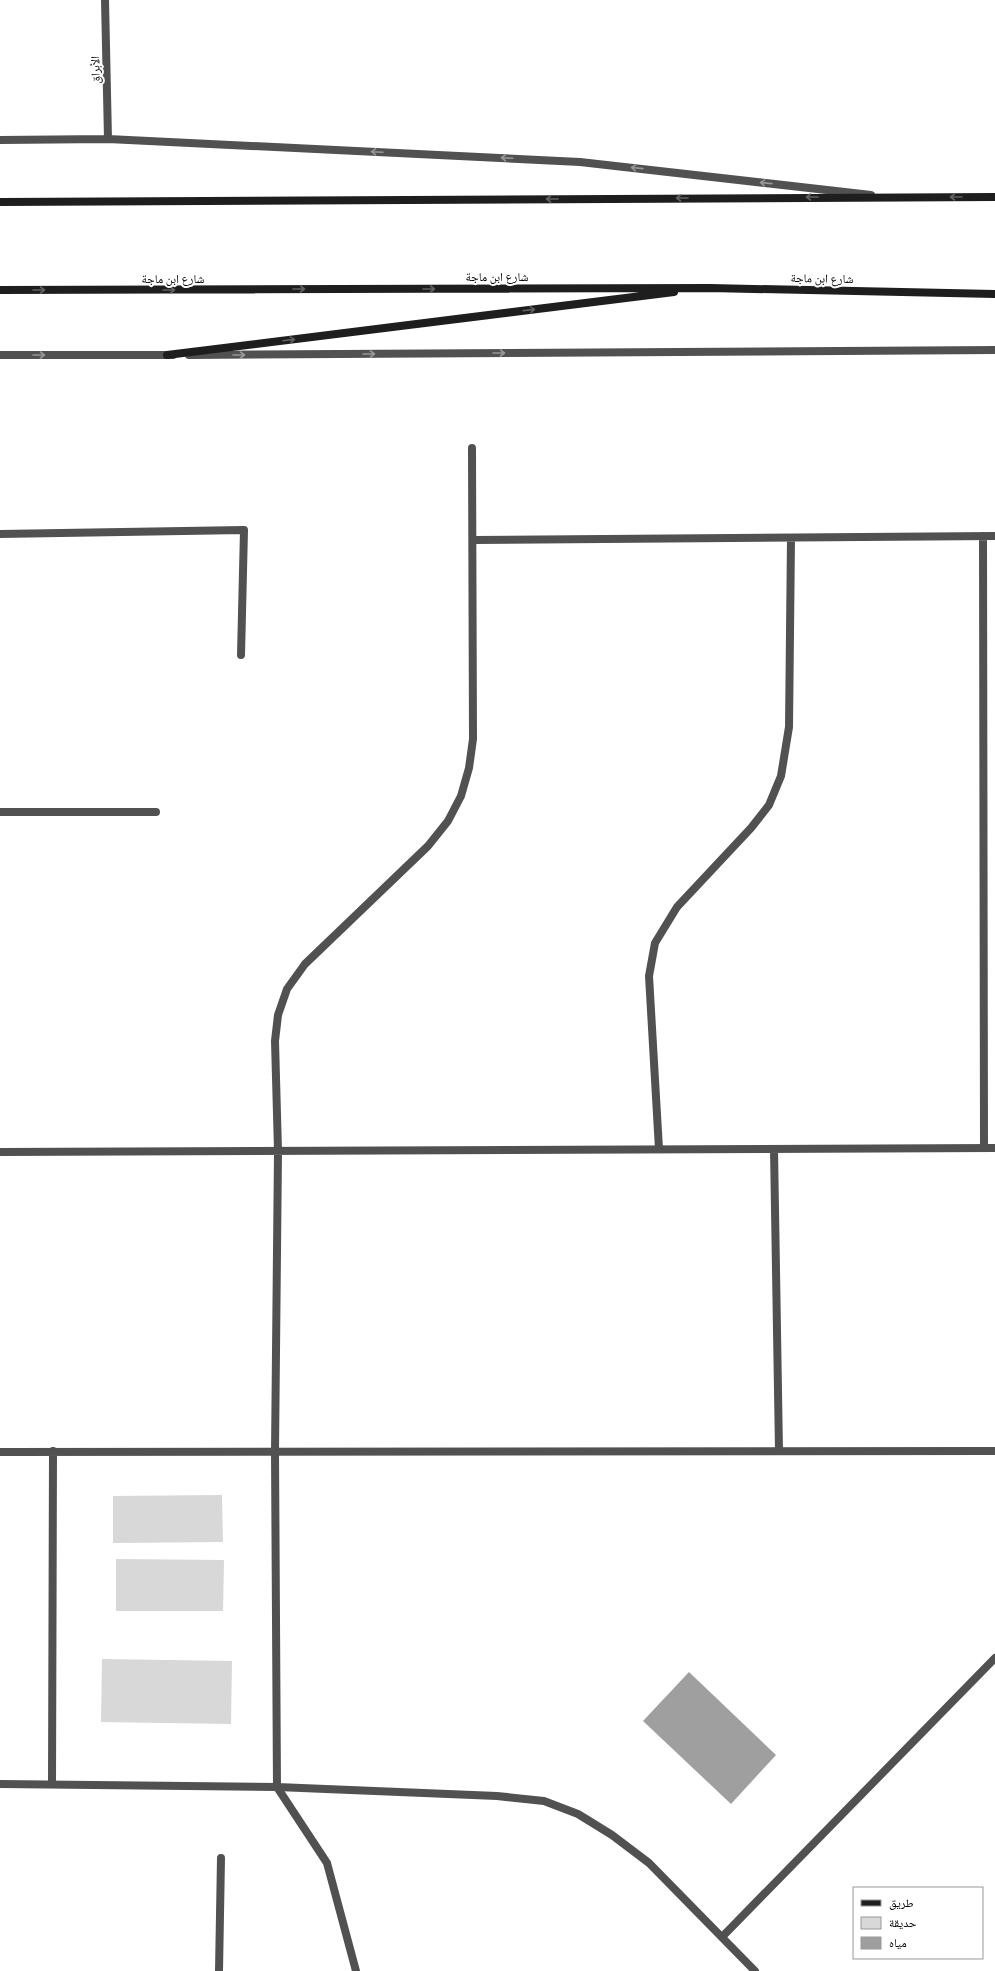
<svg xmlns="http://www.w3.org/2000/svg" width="995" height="1971" viewBox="0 0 995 1971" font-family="'Titillium Web','Noto Naskh Arabic',sans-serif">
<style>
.green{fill:#d8d8d8}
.water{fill:#9f9f9f}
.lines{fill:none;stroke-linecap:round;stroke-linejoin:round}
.service{stroke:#515151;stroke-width:8}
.minor{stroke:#515151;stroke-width:8}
.secondary{stroke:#1e1e1e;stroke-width:8}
.oneway{stroke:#979797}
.oneway2{stroke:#626262}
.labels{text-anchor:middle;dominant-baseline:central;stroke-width:4;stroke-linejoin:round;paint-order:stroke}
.street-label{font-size:12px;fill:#000;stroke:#fff}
</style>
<rect width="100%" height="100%" fill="#fff"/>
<!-- green -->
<path class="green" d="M222 1495 223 1542 113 1543V1496Z
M116 1559 224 1560 223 1611H116Z
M102 1659 232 1661 231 1724 101 1722Z"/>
<!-- water -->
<path class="water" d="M689 1672 776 1755 731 1804 643 1721Z"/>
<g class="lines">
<!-- service -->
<path class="service" d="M277 1787 327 1863 356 1971"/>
<!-- minor -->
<path class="minor" d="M105 0 108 139
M0 140 108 139 580 162 871 195
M0 355H173
M189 355 995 350
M0 534 244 530 241 655
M983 536 984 1148
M474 540 995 536
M0 812H156
M659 1149 649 976 655 943 677 907 751 828 769 805 781 776 789 727 791 538
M774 1149 779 1451
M0 1152 995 1148
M0 1452 995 1451
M0 1784 277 1787 497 1796 544 1801 578 1814 612 1835 649 1863 755 1971
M52 1784 53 1451
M277 1787 275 1452 278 1151 275 1041 278 1015 287 989 305 964 428 846 448 821 461 796 469 768 473 739 472 448
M722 1937 995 1658
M219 1971 221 1858"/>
<!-- secondary -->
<path class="secondary" d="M0 202 995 197
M0 290 710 288 995 294
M167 355 674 292"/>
</g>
<!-- one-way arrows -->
<defs><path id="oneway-shaft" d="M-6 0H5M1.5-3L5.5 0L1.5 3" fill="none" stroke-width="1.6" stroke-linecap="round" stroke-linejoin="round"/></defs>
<g class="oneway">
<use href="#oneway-shaft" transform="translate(377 152) rotate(-177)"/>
<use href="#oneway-shaft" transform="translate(507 158) rotate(-177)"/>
<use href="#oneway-shaft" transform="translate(637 168) rotate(-174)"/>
<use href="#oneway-shaft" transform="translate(766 183) rotate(-174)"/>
<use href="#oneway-shaft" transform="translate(499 353)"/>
<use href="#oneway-shaft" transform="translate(369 354)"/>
<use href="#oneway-shaft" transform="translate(39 355)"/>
<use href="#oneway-shaft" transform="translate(239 355)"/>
</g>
<g class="oneway2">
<use href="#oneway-shaft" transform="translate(812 197) rotate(180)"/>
<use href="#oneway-shaft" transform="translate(956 197) rotate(-180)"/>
<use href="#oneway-shaft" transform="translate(682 198) rotate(180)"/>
<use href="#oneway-shaft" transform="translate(552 199) rotate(180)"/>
<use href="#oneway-shaft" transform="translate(299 289)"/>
<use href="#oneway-shaft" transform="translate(429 289)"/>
<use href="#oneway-shaft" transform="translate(39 290)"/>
<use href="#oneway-shaft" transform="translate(169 290)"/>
<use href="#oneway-shaft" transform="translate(529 310) rotate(-7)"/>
<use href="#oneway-shaft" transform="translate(289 340) rotate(-7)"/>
</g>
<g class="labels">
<!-- street labels -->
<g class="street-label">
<text transform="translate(95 70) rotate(-91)">الأبراق</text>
<text x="497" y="276">شارع ابن ماجة</text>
<text x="173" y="278">شارع ابن ماجة</text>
<text transform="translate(822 278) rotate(1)">شارع ابن ماجة</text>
</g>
</g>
<!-- legend -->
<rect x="853" y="1887" width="130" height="72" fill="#ffffff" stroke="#999999"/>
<rect x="861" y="1900" width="20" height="6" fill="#1e1e1e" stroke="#999999"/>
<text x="889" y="1907" font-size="12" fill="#000000">طريق</text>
<rect x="861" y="1917" width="20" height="12" fill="#d8d8d8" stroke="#999999"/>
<text x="889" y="1927" font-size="12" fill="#000000">حديقة</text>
<rect x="861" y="1937" width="20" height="12" fill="#9f9f9f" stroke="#999999"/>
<text x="889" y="1947" font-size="12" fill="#000000">مياه</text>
</svg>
